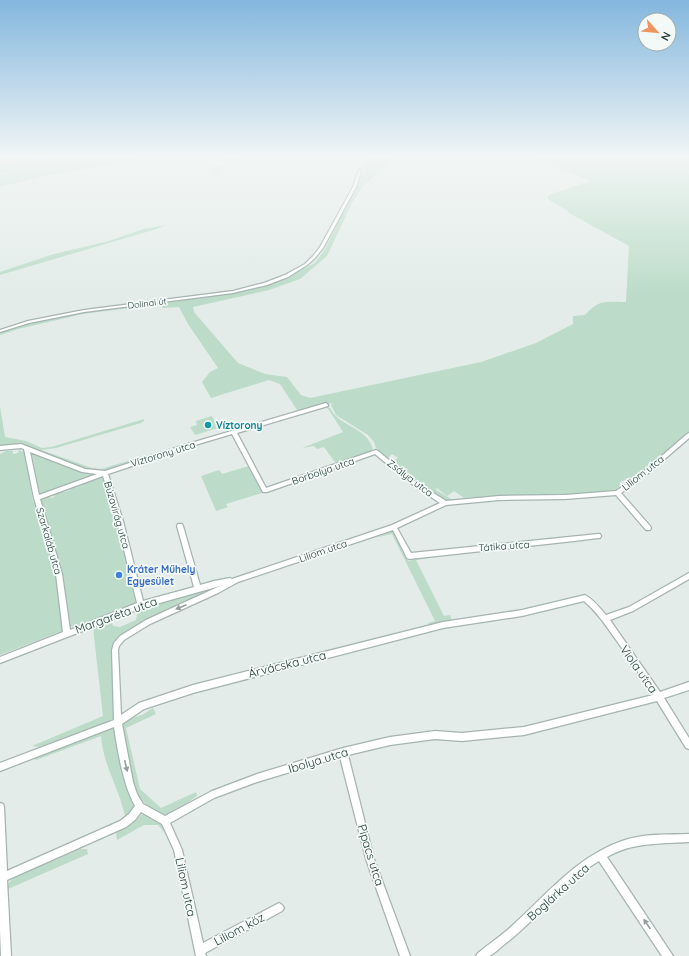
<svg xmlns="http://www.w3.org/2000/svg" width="689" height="956" viewBox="0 0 689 956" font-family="Quicksand,sans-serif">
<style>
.green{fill:#bcdcc9}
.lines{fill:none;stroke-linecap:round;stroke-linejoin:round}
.stream{stroke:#8dbccf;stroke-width:1}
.minor-casing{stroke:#a6b4b1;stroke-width:2.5}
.minor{fill:#fff;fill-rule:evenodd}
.oneway{fill:#919e9c}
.culture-dot{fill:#0f9aa8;stroke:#f3f9f7;stroke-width:1.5}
.shop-dot{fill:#3f7fe0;stroke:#f3f9f7;stroke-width:1.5}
.labels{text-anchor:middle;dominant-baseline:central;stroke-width:3.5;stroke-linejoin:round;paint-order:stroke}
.far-street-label{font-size:9px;fill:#233d39;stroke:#f3f9f7}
.culture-label{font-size:10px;font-weight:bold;fill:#0d838f;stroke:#f3f9f7;text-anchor:start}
.street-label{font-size:10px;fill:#233d39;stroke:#f3f9f7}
.shop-label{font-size:10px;font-weight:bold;fill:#366cbe;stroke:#f3f9f7;text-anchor:start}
.near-street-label{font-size:12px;fill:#233d39;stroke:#f3f9f7}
</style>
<rect width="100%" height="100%" fill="#e3ece9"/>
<!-- green -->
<path class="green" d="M0 158H150L49 175 0 187Z
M223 158H233L245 161 265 158 225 167 220 169 217 175 211 168 227 165Z
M366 158H383L379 163 385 158H394L362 187 352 203 327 256 300 279 269 290 193 307 194 312 238 363 265 374 287 377 301 395 310 398 481 362 536 343 573 324V316L585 315C599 299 606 302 626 302L629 246 569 213 568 211 549 200 547 197 551 194 591 181 532 158H689V432L641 473 629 481 625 480 620 482 619 489 616 491 565 495H509L464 498 454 491 447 496 437 488 436 490 453 500 447 502 415 480H413L392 462 398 458 392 454 388 458 376 448 374 442 368 435 336 415 331 405 333 403 297 410 280 384 269 380 211 398 202 382 210 372 218 368 188 324 179 307 163 308 160 304 83 314 18 329 0 335V333L25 324 82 312 229 294 289 278V276L315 263 325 249 360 177 366 174H361L367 170 363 168Z
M167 225 153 230 0 275V272L54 254 109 241 144 229Z
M0 406 5 437 26 441 42 448 51 447 144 419V421L141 423 56 448 41 450 92 468 101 469 151 454 105 470H88L37 452 27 446 19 444 1 447 0 446Z
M325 406 330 408C339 427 366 426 373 449L368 454 337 465 324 447 317 449 314 446 302 448 343 432 329 410 327 408H322Z
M212 416 218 428 195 435 190 427 197 425 196 421Z
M19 450 24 452 33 501 37 507 55 577H57L64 630 0 655V454L6 451H13V454L18 453Z
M33 454 81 472 99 475 41 495 40 493H38L36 482 37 480 32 455Z
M249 466 263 491 262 493 226 504 228 507 216 511 201 476 219 470 222 474Z
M103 476 117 520 116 523H118L136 603 111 612 95 620 68 628 60 566 40 499 48 495 51 498 54 497V493L62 490 65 492 70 490 71 487Z
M391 532H394L403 549 402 551 408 561 413 560 414 557 427 556 428 558 416 560 444 616 450 615 452 621 429 625 428 623 435 621 392 534 374 538Z
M221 584V586C198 597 126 624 114 644L115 721 39 747 32 746 103 716 93 628 82 632V629L111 619 113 626 120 627 136 620 138 609Z
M153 708 156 714 126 728 140 789 161 808 196 792 197 796C188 802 178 811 168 814 163 816 158 813 154 810 127 795 126 752 121 724L125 720 142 715Z
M112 727 116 730 134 806 131 813 123 819 121 818 125 816C119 788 103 765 101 736L36 760 33 758 58 749 61 745Z
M144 814 161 821 168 836 158 825H144L117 840 116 833 132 824 141 815Z
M80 849H87L88 854 8 889 7 888 8 884 14 877Z"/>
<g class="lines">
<!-- stream -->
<path class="stream" d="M0 172 39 160 52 158"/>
<defs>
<path id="minor" d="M359 170 361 171 356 187 323 248 315 258 307 265 288 277 267 285 233 293 84 312 29 323 0 332V330L28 321 84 310 233 291 264 283 285 275 305 264 313 256 320 247 353 187Z
M326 403 328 405V406L237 433 266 488 376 450 378 451 413 480 446 501 499 496 565 495 616 491 641 474 687 434 689 433V438L645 476 621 493 650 526 651 528 650 530H646L616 495 565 499 499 500 446 505 397 528 411 553 598 534H600L601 536 600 538H598L574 541 409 559 407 558 393 530 238 582 218 593 150 624 124 640 119 646 118 650 121 715 139 703 193 685 443 622 522 610 585 595C594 600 600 608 606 615L629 607 689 573V579L633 611 610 620 660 692 689 682V690L664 698 689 738V749L686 748 657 701 524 735 462 741 435 739 390 745 348 755 374 859 410 956H400L366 859 340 757 257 782 214 798 170 823 182 850 203 943 279 903 282 905 284 908 282 911 205 953 206 956H196L174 850 162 824 141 812 135 820 126 827 7 880 11 956H1L0 930V803L3 804 4 807 7 871 120 821 129 814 135 806C123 784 118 753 114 727L0 771V763L114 720 112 650 114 643 120 636 146 620 220 586 142 608 0 663V657L63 632 56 574 34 498 24 449 21 448 0 450V446L21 444 85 469 105 471 191 443ZM232 434 263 492H267L375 454 409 482 440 503 392 525 232 579 230 578 214 581 200 585 183 526 182 524H178L177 526 194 587 143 601 123 521 108 474 195 445ZM30 452 82 472 97 474 39 495ZM103 476 117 521 137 603 70 630 62 574 40 499ZM584 601C596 611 605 624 614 637 628 656 640 675 653 695L524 727 462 733 435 731 390 737 343 748 257 774 212 791 165 816 143 804 137 794 133 782 122 724 144 709 193 693 443 628 522 616Z
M689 834V842C661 844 632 842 607 857L673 956H662L599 861C563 882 539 918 506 943 502 946 493 955 489 956 485 956 480 956 476 956L478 953C490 943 503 935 514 924 547 894 578 856 622 841 643 833 667 835 689 834Z"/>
</defs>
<!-- minor casing -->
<use href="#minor" class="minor-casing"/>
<!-- minor -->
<use href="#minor" class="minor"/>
</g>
<!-- one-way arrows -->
<defs><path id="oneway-solid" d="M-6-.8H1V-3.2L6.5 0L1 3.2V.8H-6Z"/></defs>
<g class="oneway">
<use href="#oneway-solid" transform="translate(181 607) rotate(157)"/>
<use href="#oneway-solid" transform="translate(126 766) rotate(77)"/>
<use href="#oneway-solid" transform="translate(647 924) rotate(-124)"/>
</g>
<!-- sky -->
<linearGradient id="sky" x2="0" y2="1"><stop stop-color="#83b7de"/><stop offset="0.54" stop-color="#f2f6f5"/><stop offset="1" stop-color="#f2f6f5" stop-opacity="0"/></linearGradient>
<rect width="689" height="292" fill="url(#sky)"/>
<!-- markers -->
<circle class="culture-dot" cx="208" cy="425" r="4"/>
<circle class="shop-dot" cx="119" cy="575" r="4"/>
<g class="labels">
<!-- far-street labels -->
<g class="far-street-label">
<text transform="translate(147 303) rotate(-7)">Dolinai út</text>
</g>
<!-- culture labels -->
<g class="culture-label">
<text x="216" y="425">Víztorony</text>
</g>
<!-- street labels -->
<g class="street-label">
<text transform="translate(163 454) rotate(-17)">Víztorony utca</text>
<text transform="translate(323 471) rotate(-19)">Borbolya utca</text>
<text transform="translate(643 473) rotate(-38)">Liliom utca</text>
<text transform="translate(410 478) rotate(37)">Zsálya utca</text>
<text transform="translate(117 515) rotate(74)">Búzavirág utca</text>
<text transform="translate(49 541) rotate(74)">Szarkaláb utca</text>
<text transform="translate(504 546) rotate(-4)">Tátika utca</text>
<text transform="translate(323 551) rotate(-19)">Liliom utca</text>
</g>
<!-- shop labels -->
<g class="shop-label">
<text x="127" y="569">Kráter Műhely<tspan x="127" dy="12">Egyesület</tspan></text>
</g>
<!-- near-street labels -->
<g class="near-street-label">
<text transform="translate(116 615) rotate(-20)">Margaréta utca</text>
<text transform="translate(287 664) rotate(-14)">Árvácska utca</text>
<text transform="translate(639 669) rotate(55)">Viola utca</text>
<text transform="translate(318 760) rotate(-17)">Ibolya utca</text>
<text transform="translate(371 855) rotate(73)">Pipacs utca</text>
<text transform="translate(186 887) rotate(78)">Liliom utca</text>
<text transform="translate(558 892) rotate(-42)">Boglárka utca</text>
<text transform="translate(239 929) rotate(-28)">Liliom köz</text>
</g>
</g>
<!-- north arrow -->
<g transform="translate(657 32) rotate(117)"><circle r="19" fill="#f3f9f7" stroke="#a0aeab"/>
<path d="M0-3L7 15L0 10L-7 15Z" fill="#ed9460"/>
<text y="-6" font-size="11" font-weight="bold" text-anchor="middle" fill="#233d39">N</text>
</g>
</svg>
